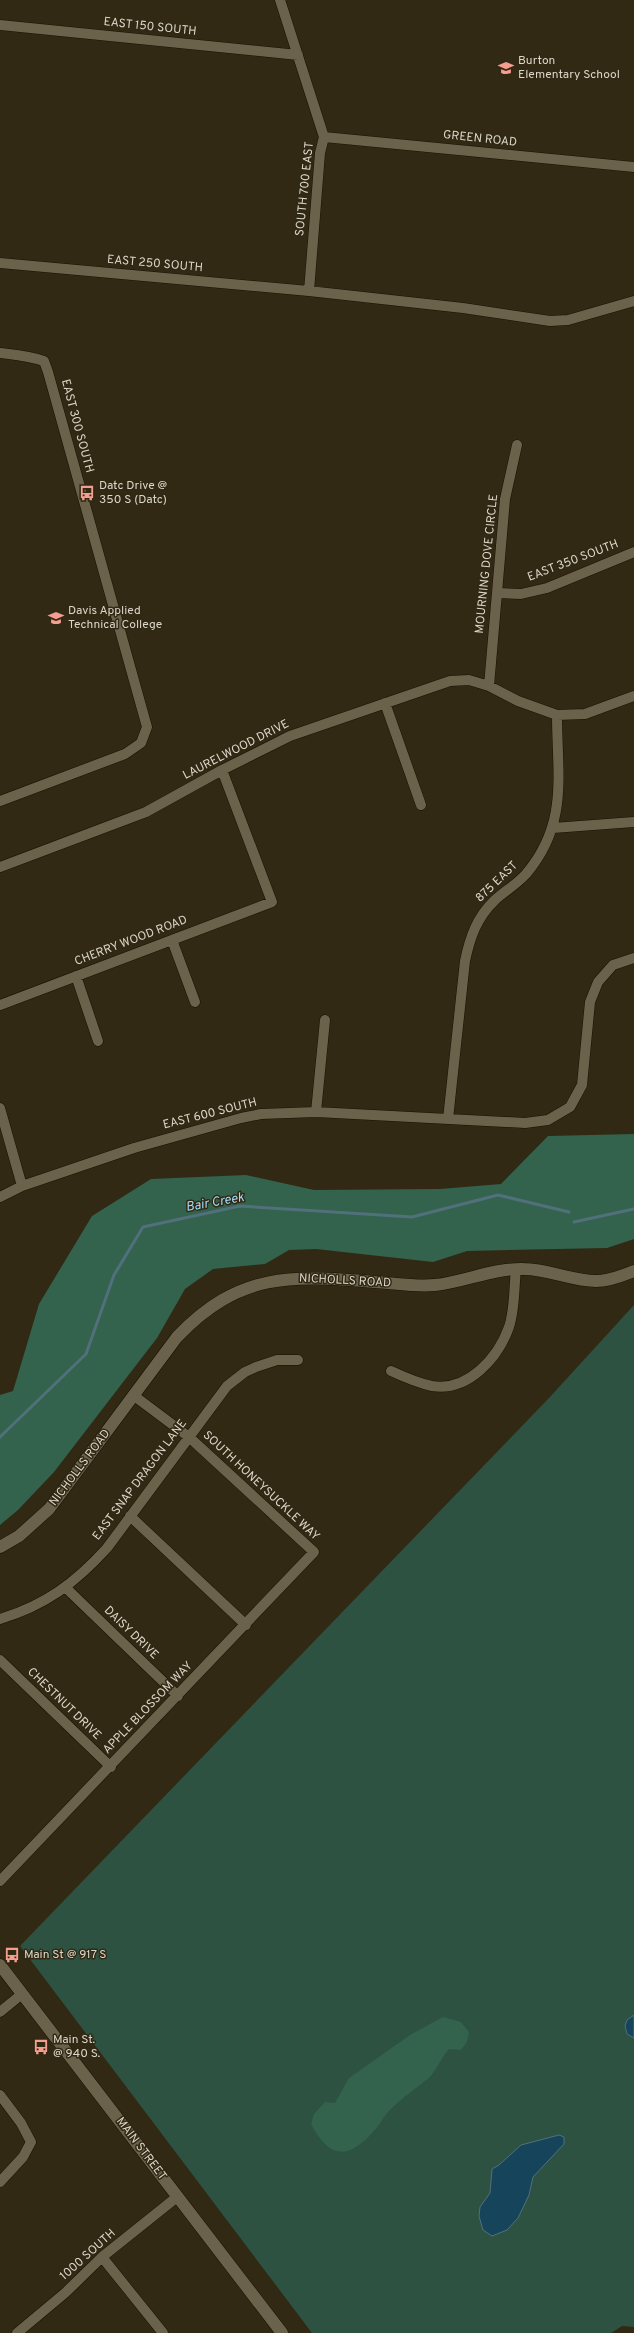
<svg xmlns="http://www.w3.org/2000/svg" width="634" height="2333" viewBox="0 0 634 2333" font-family="Overpass,sans-serif">
<style>
.green{fill:#2d5241}
.forest{fill:#33624d}
.water{fill:#16455b;stroke:#51707c}
.lines{fill:none;stroke-linecap:round;stroke-linejoin:round}
.stream{stroke:#51707c;stroke-width:3}
.street-casing{stroke:#191101;stroke-width:11}
.secondary-casing{stroke:#191101;stroke-width:13}
.street{stroke:#6b624c;stroke-width:10}
.secondary{stroke:#6b624c;stroke-width:12}
.labels{text-anchor:middle;dominant-baseline:central;stroke-width:3;stroke-linejoin:round;paint-order:stroke}
.street-label{font-size:12px;fill:#dbd6c9;stroke:#312914}
.poi-label{font-size:12px;fill:#dbd6c9;stroke:#312914;text-anchor:start}
.water-label{font-size:13px;font-style:italic;fill:#a3defe;stroke:#312914}
</style>
<rect width="100%" height="100%" fill="#312914"/>
<!-- green -->
<path class="green" d="M634 1305V2327L622 2326 611 2333H312L20 1946 549 1398Z"/>
<!-- forest -->
<path class="forest" d="M634 1134V1239L607 1248 467 1251 433 1262 316 1249 289 1250 265 1264 213 1269 185 1289 157 1338 54 1472 18 1510 0 1525V1395L13 1391 39 1304 92 1216 151 1179 246 1175 314 1190 440 1189 501 1184 548 1136Z
M443 2017 461 2022 469 2032 467 2042 461 2050 449 2049C443 2056 434 2073 430 2077 417 2088 404 2096 392 2108 384 2115 380 2125 373 2132 347 2161 329 2158 311 2124L314 2114 325 2102 335 2103 349 2078 410 2035Z"/>
<!-- water -->
<path class="water" d="M634 2015V2038L627 2034 625 2026 627 2020Z
M559 2135 564 2137V2144L533 2177 529 2195 518 2218 507 2230 492 2236 483 2230 479 2216 480 2207 490 2193 492 2169 499 2165 521 2145Z"/>
<g class="lines">
<!-- stream -->
<path class="stream" d="M574 1222 634 1209
M0 1437 86 1354 114 1275 143 1227 240 1206 412 1217 498 1195 569 1212"/>
<defs>
<path id="street" d="M280 0 324 137 320 153 309 291
M0 25 298 55
M324 137 634 167
M0 263 309 291 463 308 550 321 568 320 634 301
M0 353C16 355 29 356 44 361L48 372 147 727 141 743 125 754 0 801
M497 593 521 594 547 588 634 552
M489 686 505 499 517 445
M385 703 421 805
M553 828 634 822
M0 867 146 812 222 770 290 736 450 681 469 680 489 686 518 701 557 715 585 714 634 696
M172 940 195 1002
M76 976 98 1041
M0 1005 272 902 222 770
M0 1108 22 1186
M316 1112 325 1020
M448 1119 465 961C470 937 477 917 495 900 505 891 517 884 526 874 569 823 557 775 557 715
M0 1197 22 1186 134 1148 241 1118 261 1114 316 1112 525 1123 548 1120 570 1107 582 1085 590 1002 598 982 613 965 634 958
M391 1371C404 1377 417 1383 432 1386 468 1392 498 1358 509 1327 515 1309 514 1287 516 1269
M130 1516 246 1625
M66 1588 178 1696
M0 1619C46 1605 75 1583 107 1548L227 1386 245 1372 256 1367 277 1360H298
M0 1660 111 1767
M0 1881 314 1552 189 1437 133 1395
M0 2012 22 1994
M0 2095 21 2123 31 2142 23 2157 0 2182
M102 2257 163 2333
M17 2333 65 2293 102 2257 177 2197"/>
<path id="secondary" d="M0 1547 19 1536 49 1509 177 1337C239 1272 291 1275 375 1282 394 1283 415 1287 435 1285 465 1282 493 1268 524 1269 548 1269 572 1281 596 1281 609 1281 622 1276 634 1271
M0 1965 282 2333"/>
</defs>
<!-- street casing -->
<use href="#street" class="street-casing"/>
<!-- secondary casing -->
<use href="#secondary" class="secondary-casing"/>
<!-- street -->
<use href="#street" class="street"/>
<!-- secondary -->
<use href="#secondary" class="secondary"/>
</g>
<!-- icons -->
<defs>
<symbol id="school-bare" viewBox="-9 -9 18 18"><path d="M0-5L7-2L0 1L-7-2ZM-4 1L0 2.5L4 1V4Q0 6-4 4Z" fill="#f59d8e" stroke="#312914" stroke-width="2.5" paint-order="stroke"/></symbol>
<symbol id="bus-bare" viewBox="-9 -9 18 18"><path d="M-5-6H5V4H4V6H2V4H-2V6H-4V4H-5ZM-3.5-4V0h7V-4ZM-3.5 1.2v1.5H-2V1.2ZM2 1.2v1.5H3.5V1.2Z" fill="#f59d8e" stroke="#312914" stroke-width="2.5" paint-order="stroke"/></symbol>
<symbol id="university-bare" viewBox="-9 -9 18 18"><path d="M0-5L7-2L0 1L-7-2ZM-4 1L0 2.5L4 1V4Q0 6-4 4Z" fill="#f59d8e" stroke="#312914" stroke-width="2.5" paint-order="stroke"/></symbol>
</defs>
<g fill-rule="evenodd">
<use href="#school-bare" x="495" y="57" width="22" height="22"/>
<use href="#bus-bare" x="76" y="482" width="22" height="22"/>
<use href="#university-bare" x="45" y="607" width="22" height="22"/>
<use href="#bus-bare" x="1" y="1944" width="22" height="22"/>
<use href="#bus-bare" x="30" y="2036" width="22" height="22"/>
</g>
<g class="labels">
<!-- street labels -->
<g class="street-label">
<text transform="translate(150 27) rotate(6)">EAST 150 SOUTH</text>
<text transform="translate(480 139) rotate(6)">GREEN ROAD</text>
<text transform="translate(305 189) rotate(-84)">SOUTH 700 EAST</text>
<text transform="translate(155 264) rotate(5)">EAST 250 SOUTH</text>
<text transform="translate(77 426) rotate(75)">EAST 300 SOUTH</text>
<text transform="translate(573 561) rotate(-21)">EAST 350 SOUTH</text>
<text transform="translate(487 564) rotate(-84)">MOURNING DOVE CIRCLE</text>
<text transform="translate(236 750) rotate(-27)">LAURELWOOD DRIVE</text>
<text transform="translate(497 882) rotate(-44)">875 EAST</text>
<text transform="translate(131 941) rotate(-21)">CHERRY WOOD ROAD</text>
<text transform="translate(210 1114) rotate(-14)">EAST 600 SOUTH</text>
<text transform="translate(345 1281) rotate(3)">NICHOLLS ROAD</text>
<text transform="translate(80 1468) rotate(-53)">NICHOLLS ROAD</text>
<text transform="translate(140 1480) rotate(-53)">EAST SNAP DRAGON LANE</text>
<text transform="translate(261 1486) rotate(43)">SOUTH HONEYSUCKLE WAY</text>
<text transform="translate(131 1633) rotate(44)">DAISY DRIVE</text>
<text transform="translate(64 1704) rotate(44)">CHESTNUT DRIVE</text>
<text transform="translate(148 1708) rotate(-46)">APPLE BLOSSOM WAY</text>
<text transform="translate(141 2149) rotate(53)">MAIN STREET</text>
<text transform="translate(88 2255) rotate(-42)">1000 SOUTH</text>
</g>
<!-- poi labels -->
<g class="poi-label">
<text x="518" y="61">Burton<tspan x="518" dy="14">Elementary School</tspan></text>
<text x="99" y="486">Datc Drive @<tspan x="99" dy="14">350 S (Datc)</tspan></text>
<text x="68" y="611">Davis Applied<tspan x="68" dy="14">Technical College</tspan></text>
<text x="24" y="1955">Main St @ 917 S</text>
<text x="53" y="2040">Main St.<tspan x="53" dy="14">@ 940 S.</tspan></text>
</g>
<!-- water labels -->
<g class="water-label">
<text transform="translate(215 1203) rotate(-10)">Bair Creek</text>
</g>
</g>
</svg>
